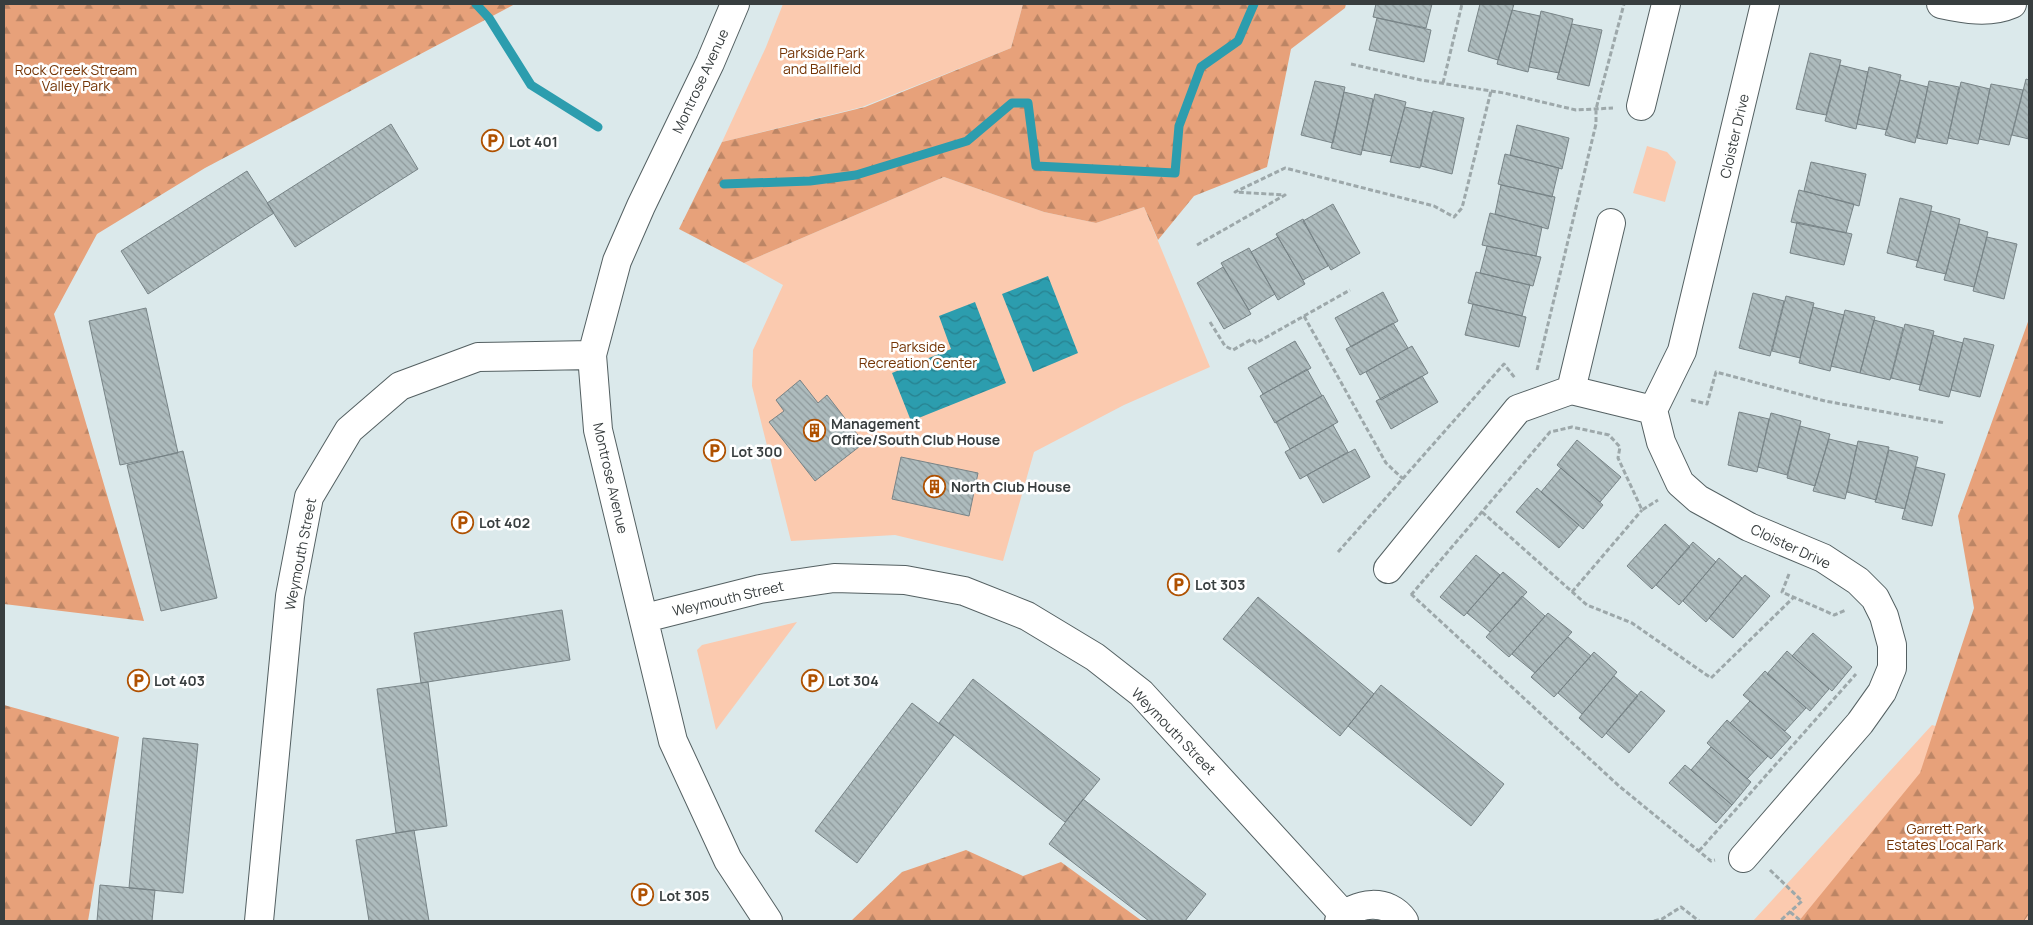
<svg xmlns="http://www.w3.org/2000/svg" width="2033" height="925" viewBox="0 0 2033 925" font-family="Manrope,sans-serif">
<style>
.green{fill:#fbcaaf}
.forest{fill:url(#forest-firs)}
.water{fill:url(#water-waves)}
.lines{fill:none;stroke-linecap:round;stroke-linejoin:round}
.stream{stroke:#2c9dae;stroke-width:9}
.building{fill:url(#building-back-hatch);stroke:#788487}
.minor-casing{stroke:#546062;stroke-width:30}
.path{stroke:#9da8aa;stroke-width:3;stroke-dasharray:5 2.5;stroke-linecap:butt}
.minor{stroke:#fff;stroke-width:28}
.labels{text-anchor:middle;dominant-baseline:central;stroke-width:5;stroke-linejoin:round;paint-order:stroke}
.park-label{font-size:14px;fill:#743506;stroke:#fff}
.street-label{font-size:14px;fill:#383e3f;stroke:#fff}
.poi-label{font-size:14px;font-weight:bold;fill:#383e3f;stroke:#fff;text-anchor:start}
</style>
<defs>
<pattern id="forest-firs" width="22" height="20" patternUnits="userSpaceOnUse" patternTransform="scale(1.25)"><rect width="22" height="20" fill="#e7a17a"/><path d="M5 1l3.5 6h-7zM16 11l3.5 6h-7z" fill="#bc8565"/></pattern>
<pattern id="water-waves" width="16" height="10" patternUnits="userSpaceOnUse" patternTransform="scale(1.25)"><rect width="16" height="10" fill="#2c9dae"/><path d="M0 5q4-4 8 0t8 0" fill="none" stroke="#27818f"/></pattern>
<pattern id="building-back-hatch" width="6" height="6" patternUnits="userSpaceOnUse" patternTransform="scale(1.25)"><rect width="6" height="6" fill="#adbbbd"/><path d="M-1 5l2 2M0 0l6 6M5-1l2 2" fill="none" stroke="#8e999b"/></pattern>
</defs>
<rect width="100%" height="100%" fill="#dbe9eb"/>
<!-- green -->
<path class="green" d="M783 4H1023L1011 48 862 107 722 142 766 47Z
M1647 146 1667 152 1676 162 1665 202 1633 193Z
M944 177 1044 212 1096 223 1144 207 1210 367 1124 405 1034 452 1003 561 895 535 791 541 752 386 753 350 783 285 744 263Z
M797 622 716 730 697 650 702 645Z
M1932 725 2029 755V921H1753Z"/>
<!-- forest -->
<path class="forest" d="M4 4H515L205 168 97 234 54 314 144 621 4 604Z
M1023 4H1346L1345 8 1291 49 1267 167 1194 196 1158 240 1144 207 1096 223 1044 212 944 177 744 263 679 229 722 142 865 107 1011 48Z
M2029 319V914L2024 921H1799L1920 773 1974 608 1958 516Z
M4 705 119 737 88 921H4Z
M966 850 1023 876 1061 862 1142 921H851L902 872Z"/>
<!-- water -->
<path class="water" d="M1048 276 1078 353 1033 372 1002 294Z
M975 302 1006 383 911 421 892 373 951 349 939 316Z"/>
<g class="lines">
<!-- stream -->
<path class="stream" d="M476 4 489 18 531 85 598 127
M724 184 810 181 856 175 967 141 1012 103H1028L1036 166 1175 173 1179 126 1201 67 1238 41 1254 4"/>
</g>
<!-- building -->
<path class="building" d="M1376 4H1432L1426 28 1373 17Z
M1480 4H1514L1498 60 1468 51Z
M1512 10 1540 16 1528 72 1497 64Z
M1541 11 1573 19 1559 73 1529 67Z
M1377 18 1431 30 1424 62 1369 50Z
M1572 24 1602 30 1589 86 1557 79Z
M1810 53 1841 60 1826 115 1796 109Z
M1840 65 1868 72 1856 129 1825 121Z
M1869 67 1901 75 1887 130 1857 124Z
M2026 79 2029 80V139L2012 135Z
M1900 80 1928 87 1915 143 1885 135Z
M1315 81 1345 87 1333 143 1301 135Z
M1929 81 1959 87 1947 144 1917 138Z
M1961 82 1990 89 1978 144 1948 138Z
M1991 84 2023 90 2009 145 1979 139Z
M1344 92 1373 99 1361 155 1331 148Z
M1375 94 1406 102 1392 156 1362 150Z
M1405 107 1432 113 1420 168 1390 162Z
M1433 111 1464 118 1452 174 1421 166Z
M391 124 418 169 295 247 267 203Z
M1517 125 1569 138 1562 169 1510 155Z
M1505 154 1559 168 1552 197 1498 184Z
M1811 162 1866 174 1859 206 1804 191Z
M247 171 274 213 148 294 121 251Z
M1501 185 1555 197 1548 229 1495 214Z
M1799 190 1854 204 1846 233 1791 222Z
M1900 198 1932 206 1918 261 1887 253Z
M1333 204 1360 253 1331 270 1303 221Z
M1931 211 1960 219 1946 274 1916 267Z
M1490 213 1542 227 1536 256 1482 245Z
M1303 219 1328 266 1303 280 1276 234Z
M1797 222 1852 234 1844 265 1790 253Z
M1959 224 1988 232 1974 287 1944 280Z
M1278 237 1305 284 1278 300 1251 252Z
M1987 237 2017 244 2004 299 1973 291Z
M1487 246 1541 257 1533 286 1480 273Z
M1249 248 1275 294 1249 310 1221 263Z
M1223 267 1251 314 1224 329 1197 283Z
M1476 272 1530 285 1522 316 1468 303Z
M1383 292 1398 321 1351 347 1335 318Z
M1753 293 1784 301 1770 356 1739 348Z
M1786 296 1814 303 1800 358 1772 351Z
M1473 304 1526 317 1519 347 1465 335Z
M1813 307 1844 315 1830 371 1799 363Z
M146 308 178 453 120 465 89 321Z
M1845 310 1875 317 1860 373 1831 366Z
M1874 320 1903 328 1890 380 1860 373Z
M1393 323 1408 348 1360 375 1346 349Z
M1905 324 1934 331 1921 385 1891 378Z
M1933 335 1963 343 1949 397 1919 390Z
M1964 338 1994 345 1980 397 1951 390Z
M1295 341 1311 368 1263 394 1248 368Z
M1412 346 1428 373 1381 400 1366 372Z
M1307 369 1322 396 1275 423 1260 396Z
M1422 376 1438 402 1391 429 1376 401Z
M800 380 818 403 827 395 864 443 815 481 769 422 784 411 776 400Z
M1323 395 1338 422 1290 449 1276 422Z
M1739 412 1769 419 1757 472 1728 465Z
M1771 413 1801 421 1787 475 1758 467Z
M1333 425 1348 452 1300 479 1285 452Z
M1800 426 1830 434 1815 486 1787 478Z
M1829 439 1857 446 1845 499 1813 491Z
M1577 440 1621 477 1600 502 1557 465Z
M1858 441 1889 447 1876 500 1847 492Z
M1355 449 1370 477 1323 503 1307 475Z
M1889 450 1918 457 1905 509 1875 502Z
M183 451 217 598 161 611 127 465Z
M901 457 978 473 969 516 892 499Z
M1916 467 1945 474 1932 526 1902 519Z
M1561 468 1603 505 1583 529 1541 492Z
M1537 488 1579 525 1559 548 1516 512Z
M1665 524 1690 547 1652 589 1627 566Z
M1693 542 1716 562 1679 605 1656 585Z
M1476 555 1500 575 1464 616 1440 597Z
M1719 558 1742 578 1706 622 1683 601Z
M1503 572 1527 592 1490 632 1467 613Z
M1745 575 1770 596 1733 638 1709 618Z
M1522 596 1545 616 1509 657 1486 637Z
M1258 597 1374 694 1340 736 1223 639Z
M562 610 570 660 421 683 414 633Z
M1548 613 1572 632 1535 673 1512 654Z
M1813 633 1852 667 1832 691 1792 656Z
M1568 637 1591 656 1554 697 1531 677Z
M1787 651 1829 689 1810 711 1767 674Z
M1594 652 1617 672 1582 714 1558 693Z
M1765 671 1806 708 1785 731 1743 695Z
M1614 676 1638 696 1602 738 1579 718Z
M973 679 1100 779 1065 822 939 723Z
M428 682 447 826 396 833 377 689Z
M1381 685 1504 784 1471 826 1348 726Z
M1641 691 1665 711 1629 753 1606 733Z
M1750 701 1791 737 1771 759 1730 723Z
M912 703 954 735 857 863 815 831Z
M1727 720 1768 756 1747 779 1707 743Z
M143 738 198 744 183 893 129 888Z
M1711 747 1751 782 1732 805 1691 770Z
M1685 765 1732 805 1716 823 1669 783Z
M1083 799 1206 894 1185 921H1149L1049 844Z
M414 830 429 921H369L356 840Z
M100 885 155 890 152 921H97Z"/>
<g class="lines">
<defs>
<path id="minor" d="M735 4 710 63 641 206 617 261 592 355 598 430 673 741 728 860 768 921
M1941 4C1964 9 1989 14 2012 4
M1641 106 1666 4
M1611 223 1571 390 1653 410 1661 442 1680 483 1698 499 1749 527 1823 558 1858 581 1875 598 1884 616 1892 645V668L1882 692 1860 723 1743 858
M1653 410 1682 351 1765 4
M1388 569 1518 409 1571 390
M645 618 760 589 834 578 905 580 964 591 1027 616 1095 657 1141 693 1344 915
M259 921 290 596 309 497 349 430 400 386 478 357 592 355
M1339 921C1355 901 1389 898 1404 921"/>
</defs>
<!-- minor casing -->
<use href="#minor" class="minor-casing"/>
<!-- path -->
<path class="path" d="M1351 64 1421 80 1504 93 1576 110 1613 108
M1443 83 1462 4
M1197 245 1285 195 1235 192 1285 168 1434 206 1454 217 1462 208 1491 91
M1304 316 1350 290
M1210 322 1225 346 1233 350 1252 339 1256 343 1304 316 1386 463 1403 479
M1537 370 1596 124V109L1624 4
M1691 400 1707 404 1716 372 1825 401 1945 423
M1482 512 1587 605 1632 623 1711 678 1794 597
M1338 552 1504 364 1515 378
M1789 574 1782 592 1834 615 1846 610
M1572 592 1642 510
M1411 594 1619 786 1711 861 1715 860
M1411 595 1550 432 1572 427 1609 435 1620 447 1618 458 1642 510 1658 500
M1699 851 1856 674
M1770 870 1802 901 1780 921
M1790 912 1801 921
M1654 921 1662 919 1681 907 1699 921"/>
<!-- minor -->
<use href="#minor" class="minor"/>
</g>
<!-- icons -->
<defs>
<symbol id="parking-ring" viewBox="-11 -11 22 22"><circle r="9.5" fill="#fff" stroke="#af5101" stroke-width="1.5"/><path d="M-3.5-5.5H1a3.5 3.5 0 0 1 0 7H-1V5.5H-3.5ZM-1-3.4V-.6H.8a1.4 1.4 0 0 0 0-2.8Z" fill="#af5101"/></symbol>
<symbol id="building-ring" viewBox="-11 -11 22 22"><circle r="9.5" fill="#fff" stroke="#af5101" stroke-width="1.5"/><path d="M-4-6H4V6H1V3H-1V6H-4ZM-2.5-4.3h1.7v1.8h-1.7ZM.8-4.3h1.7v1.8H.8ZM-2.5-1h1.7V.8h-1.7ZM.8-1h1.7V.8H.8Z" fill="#af5101"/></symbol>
</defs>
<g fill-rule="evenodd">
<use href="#parking-ring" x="480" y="128" width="25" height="25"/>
<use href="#building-ring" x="802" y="418" width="25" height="25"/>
<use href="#parking-ring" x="702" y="438" width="25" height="25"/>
<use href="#building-ring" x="922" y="474" width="25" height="25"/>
<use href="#parking-ring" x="450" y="510" width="25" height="25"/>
<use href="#parking-ring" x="1166" y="572" width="25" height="25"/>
<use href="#parking-ring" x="126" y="668" width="25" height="25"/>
<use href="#parking-ring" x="800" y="668" width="25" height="25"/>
<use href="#parking-ring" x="630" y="882" width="25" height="25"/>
</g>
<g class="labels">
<!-- park labels -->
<g class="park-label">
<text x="822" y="52">Parkside Park<tspan x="822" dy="16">and Ballfield</tspan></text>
<text x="76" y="69">Rock Creek Stream<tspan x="76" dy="16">Valley Park</tspan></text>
<text x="918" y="346">Parkside<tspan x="918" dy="16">Recreation Center</tspan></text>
<text x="1945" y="828">Garrett Park<tspan x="1945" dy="16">Estates Local Park</tspan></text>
</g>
<!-- street labels -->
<g class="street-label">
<text transform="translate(700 81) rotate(-65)">Montrose Avenue</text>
<text transform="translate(1734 136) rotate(-77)">Cloister Drive</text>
<text transform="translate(611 478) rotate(77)">Montrose Avenue</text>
<text transform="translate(1791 546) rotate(25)">Cloister Drive</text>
<text transform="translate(300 554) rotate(-79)">Weymouth Street</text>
<text transform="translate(728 598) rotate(-13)">Weymouth Street</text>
<text transform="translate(1174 731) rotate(46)">Weymouth Street</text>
</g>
<!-- poi labels -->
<g class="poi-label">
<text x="509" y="141">Lot 401</text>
<text x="831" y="423">Management<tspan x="831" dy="16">Office/South Club House</tspan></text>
<text x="731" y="451">Lot 300</text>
<text x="951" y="486">North Club House</text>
<text x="479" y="522">Lot 402</text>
<text x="1195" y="584">Lot 303</text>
<text x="154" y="680">Lot 403</text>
<text x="828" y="680">Lot 304</text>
<text x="659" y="895">Lot 305</text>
</g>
</g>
<!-- border -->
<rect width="2033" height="925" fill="none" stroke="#383e3f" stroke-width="10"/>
</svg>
